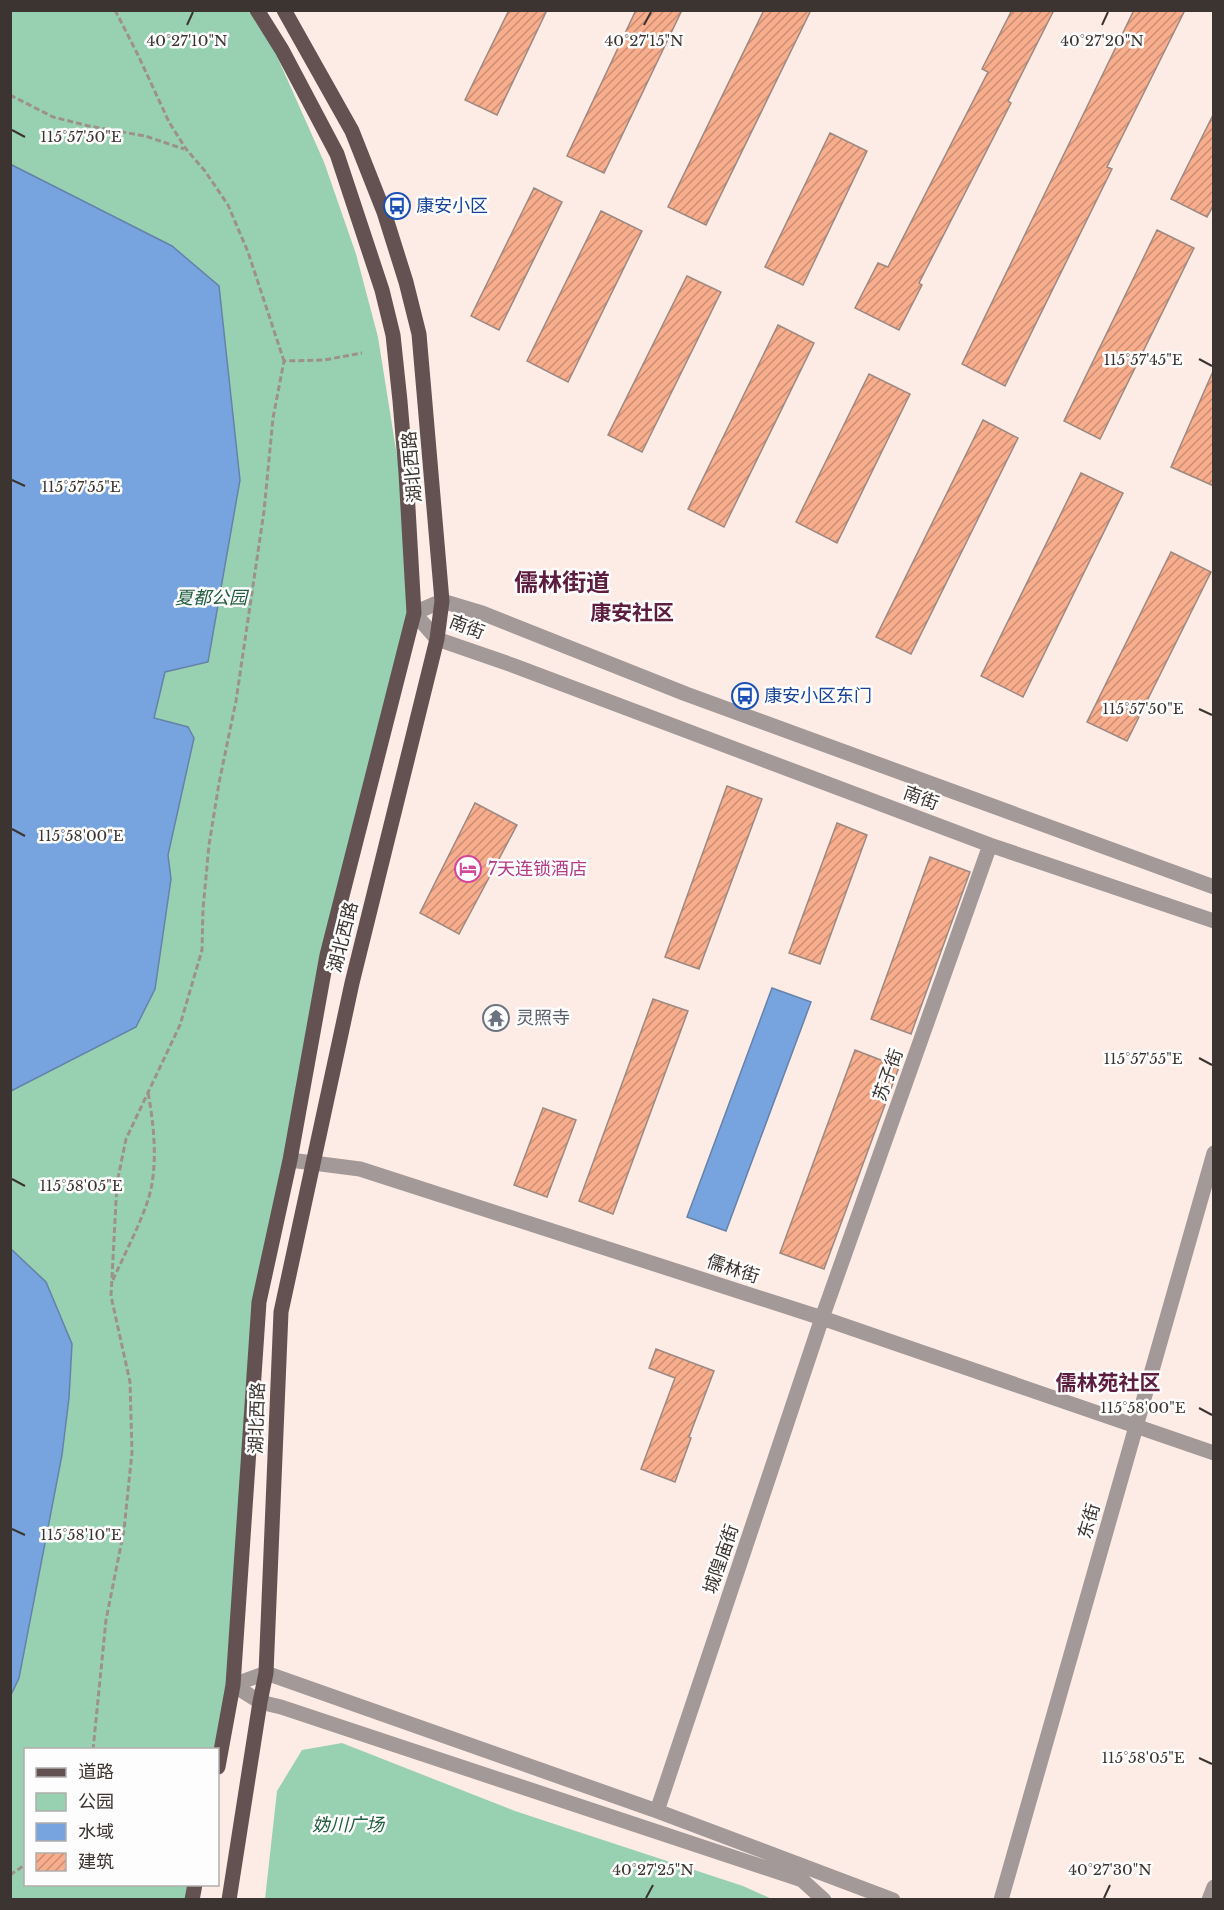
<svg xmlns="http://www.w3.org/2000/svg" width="1224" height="1910" viewBox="0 0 1224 1910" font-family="'Libre Baskerville','Noto Sans SC',serif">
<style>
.park{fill:#98d1b2}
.water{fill:#77a4de;stroke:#6582aa;stroke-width:1.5}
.building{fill:url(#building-hatch);stroke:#9c8981;stroke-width:1.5}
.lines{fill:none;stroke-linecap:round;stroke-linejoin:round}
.path{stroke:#9d918b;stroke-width:3;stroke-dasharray:6 3;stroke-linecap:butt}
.minor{stroke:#a39998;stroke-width:15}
.major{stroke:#635251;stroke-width:15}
.ticks{fill:none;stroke:#3c3430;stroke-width:2}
.labels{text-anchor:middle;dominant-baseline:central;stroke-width:5;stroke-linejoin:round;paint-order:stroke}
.transit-label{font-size:18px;fill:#164399;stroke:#fdfdfd;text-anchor:start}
.street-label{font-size:18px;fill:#3c3430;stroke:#fdfdfd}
.park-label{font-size:18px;font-style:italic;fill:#225e42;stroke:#fdfdfd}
.hotel-label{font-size:18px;fill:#b23c85;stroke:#fdfdfd;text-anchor:start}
.worship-label{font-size:18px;fill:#5b616d;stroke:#fdfdfd;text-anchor:start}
.quarter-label{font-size:21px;font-weight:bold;fill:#5c1d3e;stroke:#fdfdfd}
.district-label{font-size:24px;font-weight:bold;fill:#5c1d3e;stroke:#fdfdfd}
.ticks-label{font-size:15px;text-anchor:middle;fill:#3c3430;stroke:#fdfdfd;stroke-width:5;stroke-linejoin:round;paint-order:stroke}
</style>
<defs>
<pattern id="building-hatch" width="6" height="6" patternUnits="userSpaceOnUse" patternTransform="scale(1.5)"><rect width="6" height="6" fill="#f8ad8d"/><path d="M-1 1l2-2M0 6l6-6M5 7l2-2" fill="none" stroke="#ca8e74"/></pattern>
</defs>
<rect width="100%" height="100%" fill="#fdece5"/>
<!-- park -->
<path class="park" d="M11 11H251L276 54 324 162 356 254 378 337 400 475 414 613 327 955 259 1302 233 1685 218 1750H26V1884L195 1885 192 1899 11 1900Z
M342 1743 515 1811 743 1886 772 1899H265L277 1791 302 1750Z"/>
<!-- water -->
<path class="water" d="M10 164 172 246 219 286 240 480 208 662 165 672 154 718 188 727 194 738 168 855 171 879 155 989 136 1027 11 1091Z
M772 988 811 1002 726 1231 687 1217Z
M11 1249 46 1282 72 1344 69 1398 62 1455 19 1678 11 1695Z"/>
<!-- building -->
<path class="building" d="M509 10H547L497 115 465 100Z
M636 10H682L604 173 567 156Z
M764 10H811L706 225 668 207Z
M1012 10H1054L1008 101 1011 103 919 283 922 285 899 330 855 308 878 263 888 267 988 72 982 69Z
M1134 10H1185L1107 167 1112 169 1005 386 962 364Z
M1214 113V204L1207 217 1171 199Z
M830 133 867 151 803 285 765 267Z
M534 188 562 202 499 330 471 316Z
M601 211 642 231 568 382 527 361Z
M1157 230 1194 248 1100 439 1064 421Z
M687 276 721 292 642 452 608 435Z
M778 325 814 343 724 527 688 509Z
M1214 369V486L1171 467Z
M869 374 910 394 837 543 796 522Z
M983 420 1018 438 911 654 876 637Z
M1081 473 1123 493 1023 697 981 676Z
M1171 552 1211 572 1127 741 1087 722Z
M727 786 762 799 699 969 665 957Z
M475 803 517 825 459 934 420 913Z
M837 823 867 835 820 964 789 953Z
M930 857 970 872 911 1034 871 1019Z
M653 999 688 1011 613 1214 579 1201Z
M855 1050 899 1067 824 1269 780 1253Z
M543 1108 576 1120 547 1197 514 1185Z
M656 1349 714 1371 689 1437 691 1438 675 1482 641 1469 675 1378 649 1368Z"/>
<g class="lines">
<!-- path -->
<path class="path" d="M115 10 138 55 169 122 186 149 205 171 228 205 248 252 284 361
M10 95 53 117 89 126 145 136 184 149
M113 1280C124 1255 138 1229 147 1203 159 1169 154 1126 148 1092
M93 1750 106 1620 124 1530 132 1452 130 1382 111 1296 117 1183 126 1139 180 1025 202 950 203 909 209 845 219 783 236 701 264 511 273 418 284 361 324 360 362 353
M10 1875 26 1864"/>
<!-- minor -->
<path class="minor" d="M1214 887 686 694 482 613 442 601 414 613 437 639 512 665 990 845 1214 921
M290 1160 360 1169 822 1318 1214 1453
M233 1685 266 1673 657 1811 893 1900
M233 1685 260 1702 281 1707 802 1880 824 1900
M657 1811 822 1318 990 845
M1001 1900 1214 1153
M1209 1900 1214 1887"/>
<!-- major -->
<path class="major" d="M218 1767 233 1685 259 1302 290 1160 327 955 414 613 406 473 400 401 393 335 382 290 337 154 282 50 257 10
M192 1900 195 1884
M229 1900 260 1702 266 1673 281 1312 352 983 437 639 442 601 419 334 406 282 384 212 352 131 284 10"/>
</g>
<!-- ticks -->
<path class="ticks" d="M187 25 193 12M644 25 651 12M1102 25 1108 12M12 130 25 137M1199 359 1212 366M12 480 25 486M1199 709 1212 715M12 829 25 836M1199 1058 1212 1065M12 1179 25 1186M1199 1408 1212 1415M12 1529 25 1535M1199 1758 1212 1764M646 1898 653 1885M1104 1898 1110 1885"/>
<!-- icons -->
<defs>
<symbol id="bus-ring" viewBox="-11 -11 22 22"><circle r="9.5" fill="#fdfdfd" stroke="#1a4fb4" stroke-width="1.5"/><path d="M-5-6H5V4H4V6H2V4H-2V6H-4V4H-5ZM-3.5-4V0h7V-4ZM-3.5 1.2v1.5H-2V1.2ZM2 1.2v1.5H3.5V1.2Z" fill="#1a4fb4"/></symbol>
<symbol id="hotel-ring" viewBox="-11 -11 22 22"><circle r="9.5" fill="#fdfdfd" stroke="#d1479c" stroke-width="1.5"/><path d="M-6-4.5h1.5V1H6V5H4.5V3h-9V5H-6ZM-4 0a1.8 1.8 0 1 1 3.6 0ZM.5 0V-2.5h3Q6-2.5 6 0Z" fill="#d1479c"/></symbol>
<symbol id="temple-ring" viewBox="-11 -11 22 22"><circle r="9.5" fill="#fdfdfd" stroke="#6b7280" stroke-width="1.5"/><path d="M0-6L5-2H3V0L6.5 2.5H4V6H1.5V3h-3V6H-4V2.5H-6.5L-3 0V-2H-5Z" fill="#6b7280"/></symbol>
</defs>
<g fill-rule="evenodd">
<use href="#bus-ring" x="382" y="191" width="30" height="30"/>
<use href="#bus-ring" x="730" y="681" width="30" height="30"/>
<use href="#hotel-ring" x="453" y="854" width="30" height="30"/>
<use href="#temple-ring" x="481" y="1003" width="30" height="30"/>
</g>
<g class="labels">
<!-- transit labels -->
<g class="transit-label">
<text x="416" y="206">康安小区</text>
<text x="764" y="696">康安小区东门</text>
</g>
<!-- street labels -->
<g class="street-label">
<text transform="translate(412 467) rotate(-95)">湖北西路</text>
<text transform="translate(467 627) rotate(21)">南街</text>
<text transform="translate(921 798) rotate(20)">南街</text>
<text transform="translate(343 937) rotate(-76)">湖北西路</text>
<text transform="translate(888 1075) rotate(-70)">苏子街</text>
<text transform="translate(733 1269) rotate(18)">儒林街</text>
<text transform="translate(257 1418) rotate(-88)">湖北西路</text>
<text transform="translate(1089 1521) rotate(-74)">东街</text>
<text transform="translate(721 1559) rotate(-71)">城隍庙街</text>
</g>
<!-- park labels -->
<g class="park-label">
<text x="211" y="598">夏都公园</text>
<text x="348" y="1825">妫川广场</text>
</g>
<!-- hotel labels -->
<g class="hotel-label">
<text x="488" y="869">7天连锁酒店</text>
</g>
<!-- worship labels -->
<g class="worship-label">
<text x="516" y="1018">灵照寺</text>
</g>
<!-- quarter labels -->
<g class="quarter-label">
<text x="632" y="613">康安社区</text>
<text x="1108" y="1383">儒林苑社区</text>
</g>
<!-- district labels -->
<g class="district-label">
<text x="562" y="582">儒林街道</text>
</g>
</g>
<g class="ticks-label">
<text x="187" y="46">40°27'10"N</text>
<text x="644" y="46">40°27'15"N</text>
<text x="1102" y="46">40°27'20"N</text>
<text x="81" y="142">115°57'50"E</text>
<text x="1143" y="365">115°57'45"E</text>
<text x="81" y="492">115°57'55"E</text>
<text x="1143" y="714">115°57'50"E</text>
<text x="81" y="841">115°58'00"E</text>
<text x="1143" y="1064">115°57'55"E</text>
<text x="81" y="1191">115°58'05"E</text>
<text x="1143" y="1413">115°58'00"E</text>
<text x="81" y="1540">115°58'10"E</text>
<text x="1143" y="1763">115°58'05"E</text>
<text x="653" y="1875">40°27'25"N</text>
<text x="1110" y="1875">40°27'30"N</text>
</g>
<!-- border -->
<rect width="1224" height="1910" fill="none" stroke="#3c3430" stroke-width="24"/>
<!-- legend -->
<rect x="24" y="1748" width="195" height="138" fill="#fdfdfd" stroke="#b0adab" stroke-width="1.5"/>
<rect x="36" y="1768" width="30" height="9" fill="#635251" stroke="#b0adab" stroke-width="1.5"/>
<text x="78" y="1778" font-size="18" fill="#3c3430">道路</text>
<rect x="36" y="1793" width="30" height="18" fill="#98d1b2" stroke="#b0adab" stroke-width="1.5"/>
<text x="78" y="1808" font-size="18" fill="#3c3430">公园</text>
<rect x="36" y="1823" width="30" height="18" fill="#77a4de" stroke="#b0adab" stroke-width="1.5"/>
<text x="78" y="1838" font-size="18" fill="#3c3430">水域</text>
<rect x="36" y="1853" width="30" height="18" fill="url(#building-hatch)" stroke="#b0adab" stroke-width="1.5"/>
<text x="78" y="1868" font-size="18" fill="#3c3430">建筑</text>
</svg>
